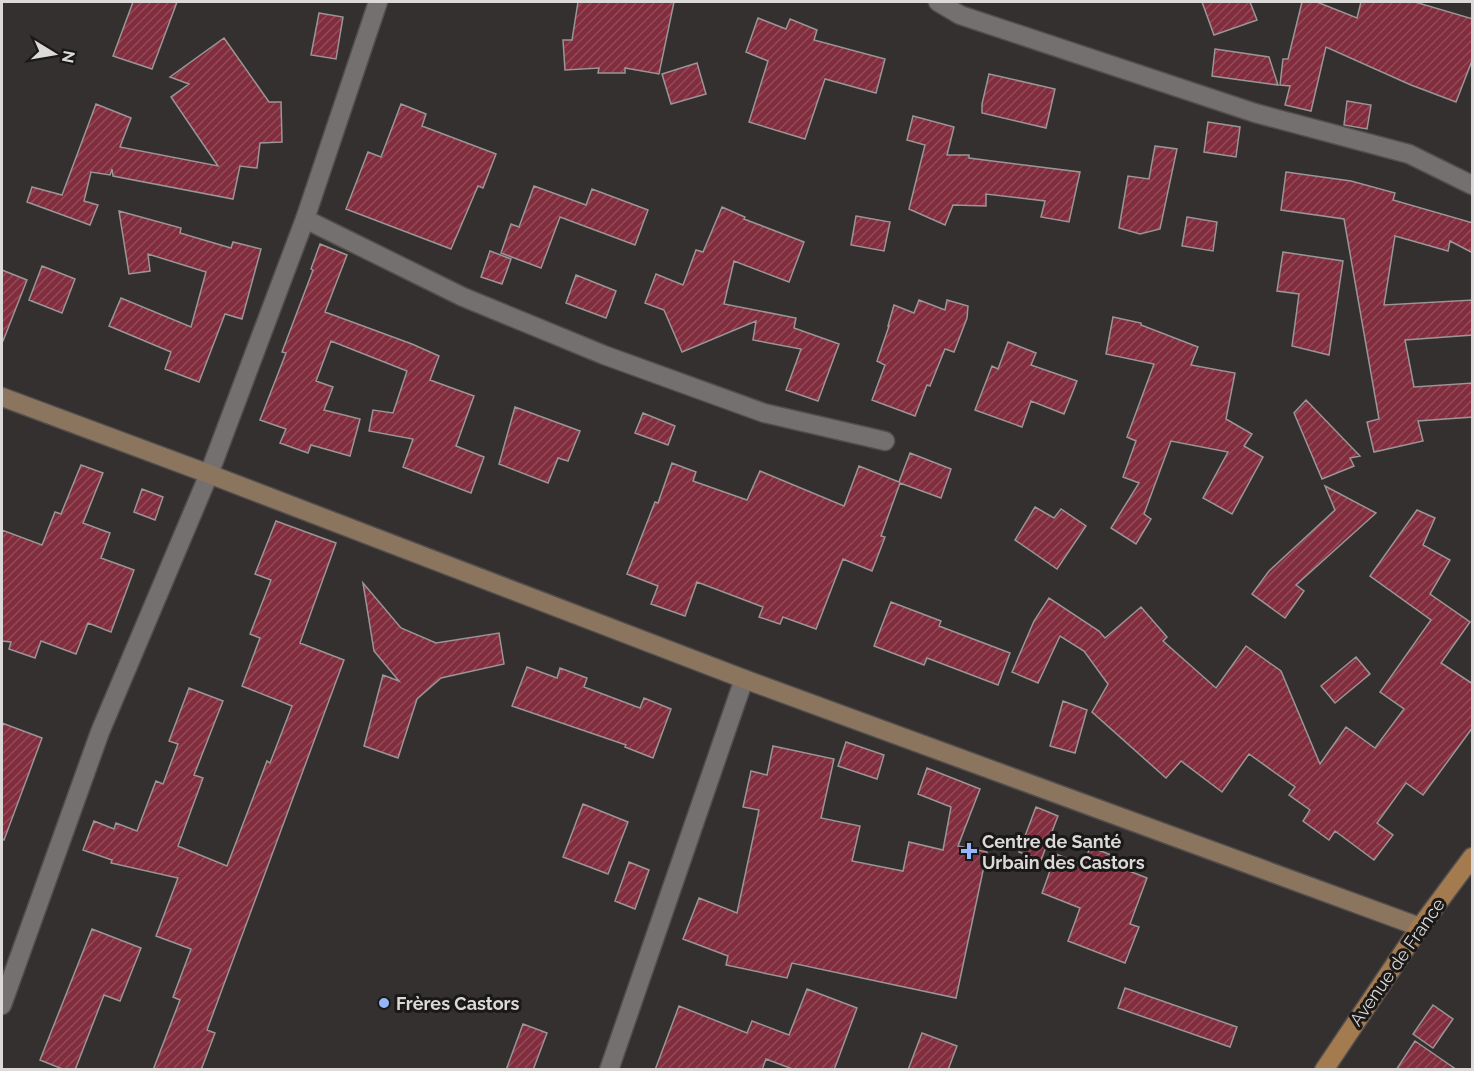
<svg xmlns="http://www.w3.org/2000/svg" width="1474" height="1071" viewBox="0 0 1474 1071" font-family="Raleway,sans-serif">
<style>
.building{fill:url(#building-hatch);stroke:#9a9596;stroke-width:1.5}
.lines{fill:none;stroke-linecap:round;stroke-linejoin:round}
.street-casing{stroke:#514e4d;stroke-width:21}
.secondary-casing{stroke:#514e4d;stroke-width:21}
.primary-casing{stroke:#514e4d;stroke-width:21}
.street{stroke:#74706f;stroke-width:18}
.secondary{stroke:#8c755f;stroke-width:18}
.primary{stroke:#a47a4f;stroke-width:18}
.poi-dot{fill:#95b6fd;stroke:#1a1918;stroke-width:2}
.labels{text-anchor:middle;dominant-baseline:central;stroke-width:6;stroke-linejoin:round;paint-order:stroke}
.poi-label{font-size:18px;font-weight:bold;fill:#dcdad9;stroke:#1a1918;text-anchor:start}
.street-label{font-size:18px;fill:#dcdad9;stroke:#1a1918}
</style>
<defs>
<pattern id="building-hatch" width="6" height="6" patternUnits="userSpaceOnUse" patternTransform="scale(1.5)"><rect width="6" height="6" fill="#812d3e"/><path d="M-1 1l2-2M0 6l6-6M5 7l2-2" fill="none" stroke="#924b59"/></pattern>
</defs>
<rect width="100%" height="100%" fill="#34302f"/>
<!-- building -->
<path class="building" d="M133 2H177L152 69 113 56Z
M578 2H674L659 74 625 68V73H598L599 68 565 70 563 40H572Z
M1202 2H1250L1257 20 1214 35Z
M1302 2H1317L1357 18 1361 2H1415L1473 19V58L1456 102 1411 85 1326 47 1311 111 1285 105 1290 86 1280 85 1283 59H1288Z
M319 13 343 17 336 59 311 55Z
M758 18 786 29 790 19 817 30 814 40 885 59 876 93 825 79 805 139 749 122 768 61 746 52Z
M224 38 269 102H281L282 142 260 143 257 168 240 166 233 199 113 176 112 169 110 175 91 172 84 201 98 205 90 225 27 202 32 187 62 195 96 104 131 118 120 147 218 166 171 97 189 84 170 77Z
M1215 49 1269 57 1278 85 1212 76Z
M697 63 706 94 671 104 662 74Z
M989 74 1055 89 1046 128 982 113V104Z
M1347 101 1371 105 1367 129 1344 125Z
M401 104 426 114 422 126 496 154 483 188 478 186 451 249 346 209 368 152 381 157Z
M913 116 954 127 947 155H969V158L1080 172 1069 222 1041 217 1045 201 986 194V206L953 205 945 225 909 209 925 145 907 140Z
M1208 122 1240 127 1236 157 1204 152Z
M1155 146 1177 149 1160 229 1140 234 1119 228 1128 176 1149 179Z
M1286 172 1351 181 1395 193 1393 200 1473 223V253L1450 241 1448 251 1395 236 1384 305 1473 300V335L1405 340 1414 387 1473 383V417L1418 421 1423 441 1374 452 1367 422 1379 419 1344 219 1281 210Z
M534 186 586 205 592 189 648 210 635 245 560 217 541 268 501 253 511 224 519 227Z
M722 207 745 217 744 219 804 242 789 282 734 261 724 304 796 318 794 328 839 344 818 401 786 390 801 349 753 340 756 321 682 352 664 310 645 303 656 274 683 285 696 250 703 252Z
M119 211 181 228 180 233 231 248 233 242 261 249 242 319 225 314 199 382 165 369 171 352 109 326 121 298 191 327 206 272 148 254 150 271 129 274Z
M856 216 890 222 884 251 851 245Z
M1187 217 1217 222 1213 251 1182 246Z
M320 244 347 255 325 312 412 344 439 356 430 380 474 396 456 446 484 457 471 493 403 467 413 439 369 431 373 410 393 413 407 371 331 341 316 381 333 387 324 410 360 419 350 456 311 445 308 453 280 443 286 429 260 420 286 353 282 352 313 270 311 269Z
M490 251 511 259 502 284 481 277Z
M1283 252 1343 261 1329 355 1292 346 1299 294 1277 291Z
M42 266 75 279 62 313 29 300Z
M2 270 27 280 3 341H2Z
M576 275 616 291 606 318 566 303Z
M919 300 945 310 947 300 968 306 967 318 954 352 945 349 930 386 927 385 915 416 872 400 885 365 877 361 889 326H888L894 305 914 313Z
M1113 317 1141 323V325L1198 347 1191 365 1235 373 1226 419 1252 434 1244 446 1263 457 1232 514 1203 498 1228 452 1171 441 1144 514 1151 519 1136 544 1111 528 1139 483 1123 477 1136 441 1127 437 1154 364 1106 354Z
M1008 342 1036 353 1031 365 1077 381 1064 414 1031 401 1022 427 975 410 992 366 998 369Z
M1306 400 1360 456 1350 458 1354 466 1322 479 1294 413Z
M515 407 580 431 568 461 558 458 548 483 499 464Z
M643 413 675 426 668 445 635 433Z
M910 453 951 469 941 498 900 483 881 536 885 537 872 571 843 559 816 629 783 617 780 624 759 617 763 607 697 582 685 616 651 604 658 586 627 574 655 502 658 503 672 463 696 472 693 481 747 500 760 471 844 506 859 466 899 482Z
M81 465 103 473 83 523 110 533 101 558 134 570 111 632 88 623 76 654 41 641 35 658 9 649 11 642 2 641V530L42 545 55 512 61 514Z
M1325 486 1376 513 1296 585 1304 591 1285 618 1252 594 1269 571 1335 510Z
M142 489 163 497 155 520 134 512Z
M1035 507 1054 518 1061 509 1086 526 1057 569 1015 540Z
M1417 510 1435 518 1423 545 1450 560 1430 594 1470 622 1441 663 1473 684V727L1423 795 1406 783 1377 823 1393 835 1374 860 1335 831 1329 840 1303 821 1310 810 1289 795 1295 787 1249 754 1222 792 1181 761 1166 778 1092 712 1108 684 1084 651 1060 636 1038 683 1012 672 1034 621 1049 598 1099 631 1105 638 1141 607 1167 637 1163 641 1216 688 1246 646 1281 671 1320 764 1346 727 1375 748 1404 709 1380 692 1431 620 1370 576Z
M276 521 336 543 300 643 344 660 207 1030 215 1033 201 1070H153L180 1000 173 997 191 949 156 936 178 878 111 863 112 860 83 850 94 821 114 829 116 823 137 831 156 781 163 784 178 744 169 741 189 688 223 701 194 775 203 778 178 846 227 866 267 761 270 763 292 706 242 686 260 638 250 634 271 580 255 574Z
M363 583 401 628 436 643 499 633 504 664 441 678 417 699 398 758 364 746 383 675 399 681 374 651Z
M891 602 941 621 939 626 1010 653 998 685 927 658 924 665 874 646Z
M1356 657 1370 674 1335 703 1321 686Z
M527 667 557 678 560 668 587 678 584 687 640 708 644 698 671 709 653 758 625 747 626 745 512 706Z
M1063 701 1087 710 1075 753 1050 746Z
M2 723 42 738 4 840 2 839Z
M846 742 884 755 877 779 838 766Z
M773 746 834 759 821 818 860 826 852 861 903 871 909 842 943 850 951 807 918 794 927 768 980 789 958 846 987 852 956 998 792 963 787 978 726 965 728 956 683 939 699 898 737 913 759 810 743 807 751 771 767 775Z
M583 804 628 822 608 874 563 857Z
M1036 807 1058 816 1041 860 1019 852Z
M1090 847 1122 859 1119 867 1147 878 1130 924 1139 927 1125 963 1068 941 1080 908 1042 893 1056 854 1084 865Z
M629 862 649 870 635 909 615 901Z
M92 929 141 948 120 1001 104 995 75 1070H65L40 1060Z
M1125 988 1237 1027 1230 1047 1118 1008Z
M807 989 857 1008 834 1070H795L766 1059 762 1070H655L679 1006 747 1033 752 1021 789 1035Z
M1433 1005 1453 1019 1433 1048 1413 1034Z
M523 1024 547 1033 533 1070H506Z
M922 1033 957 1046 948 1070H908Z
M1415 1041 1457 1070H1396Z"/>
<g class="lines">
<defs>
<path id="street" d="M938 2 960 15 1255 113 1409 154 1472 185
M305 219 463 297 604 355 764 413 885 441
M2 1005 100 732 209 474 305 219 378 2
M609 1070 744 679"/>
<path id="secondary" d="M2 397 209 474 744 679 1420 927"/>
<path id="primary" d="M1324 1070 1420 927 1472 857"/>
</defs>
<!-- street casing -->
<use href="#street" class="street-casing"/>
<!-- secondary casing -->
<use href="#secondary" class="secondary-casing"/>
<!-- primary casing -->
<use href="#primary" class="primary-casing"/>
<!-- street -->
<use href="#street" class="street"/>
<!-- secondary -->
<use href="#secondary" class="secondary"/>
<!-- primary -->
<use href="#primary" class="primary"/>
</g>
<!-- markers -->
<g class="poi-dot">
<path d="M966 842h6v6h6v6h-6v6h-6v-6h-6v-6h6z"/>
<circle cx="384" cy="1003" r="6"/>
</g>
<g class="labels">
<!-- poi labels -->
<g class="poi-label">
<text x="982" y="841">Centre de Santé<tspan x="982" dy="21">Urbain des Castors</tspan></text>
<text x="396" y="1003">Frères Castors</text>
</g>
<!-- street labels -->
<g class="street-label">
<text transform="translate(1397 962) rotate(-55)">Avenue de France</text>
</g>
</g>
<!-- border -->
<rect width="1474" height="1071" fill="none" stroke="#dcdad9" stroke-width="6"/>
<!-- north arrow -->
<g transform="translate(54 54) rotate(101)" stroke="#1a1918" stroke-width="4.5" paint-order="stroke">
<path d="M0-4.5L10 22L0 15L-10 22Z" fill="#dcdad9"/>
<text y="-9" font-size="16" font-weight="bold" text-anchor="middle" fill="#dcdad9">N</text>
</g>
</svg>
